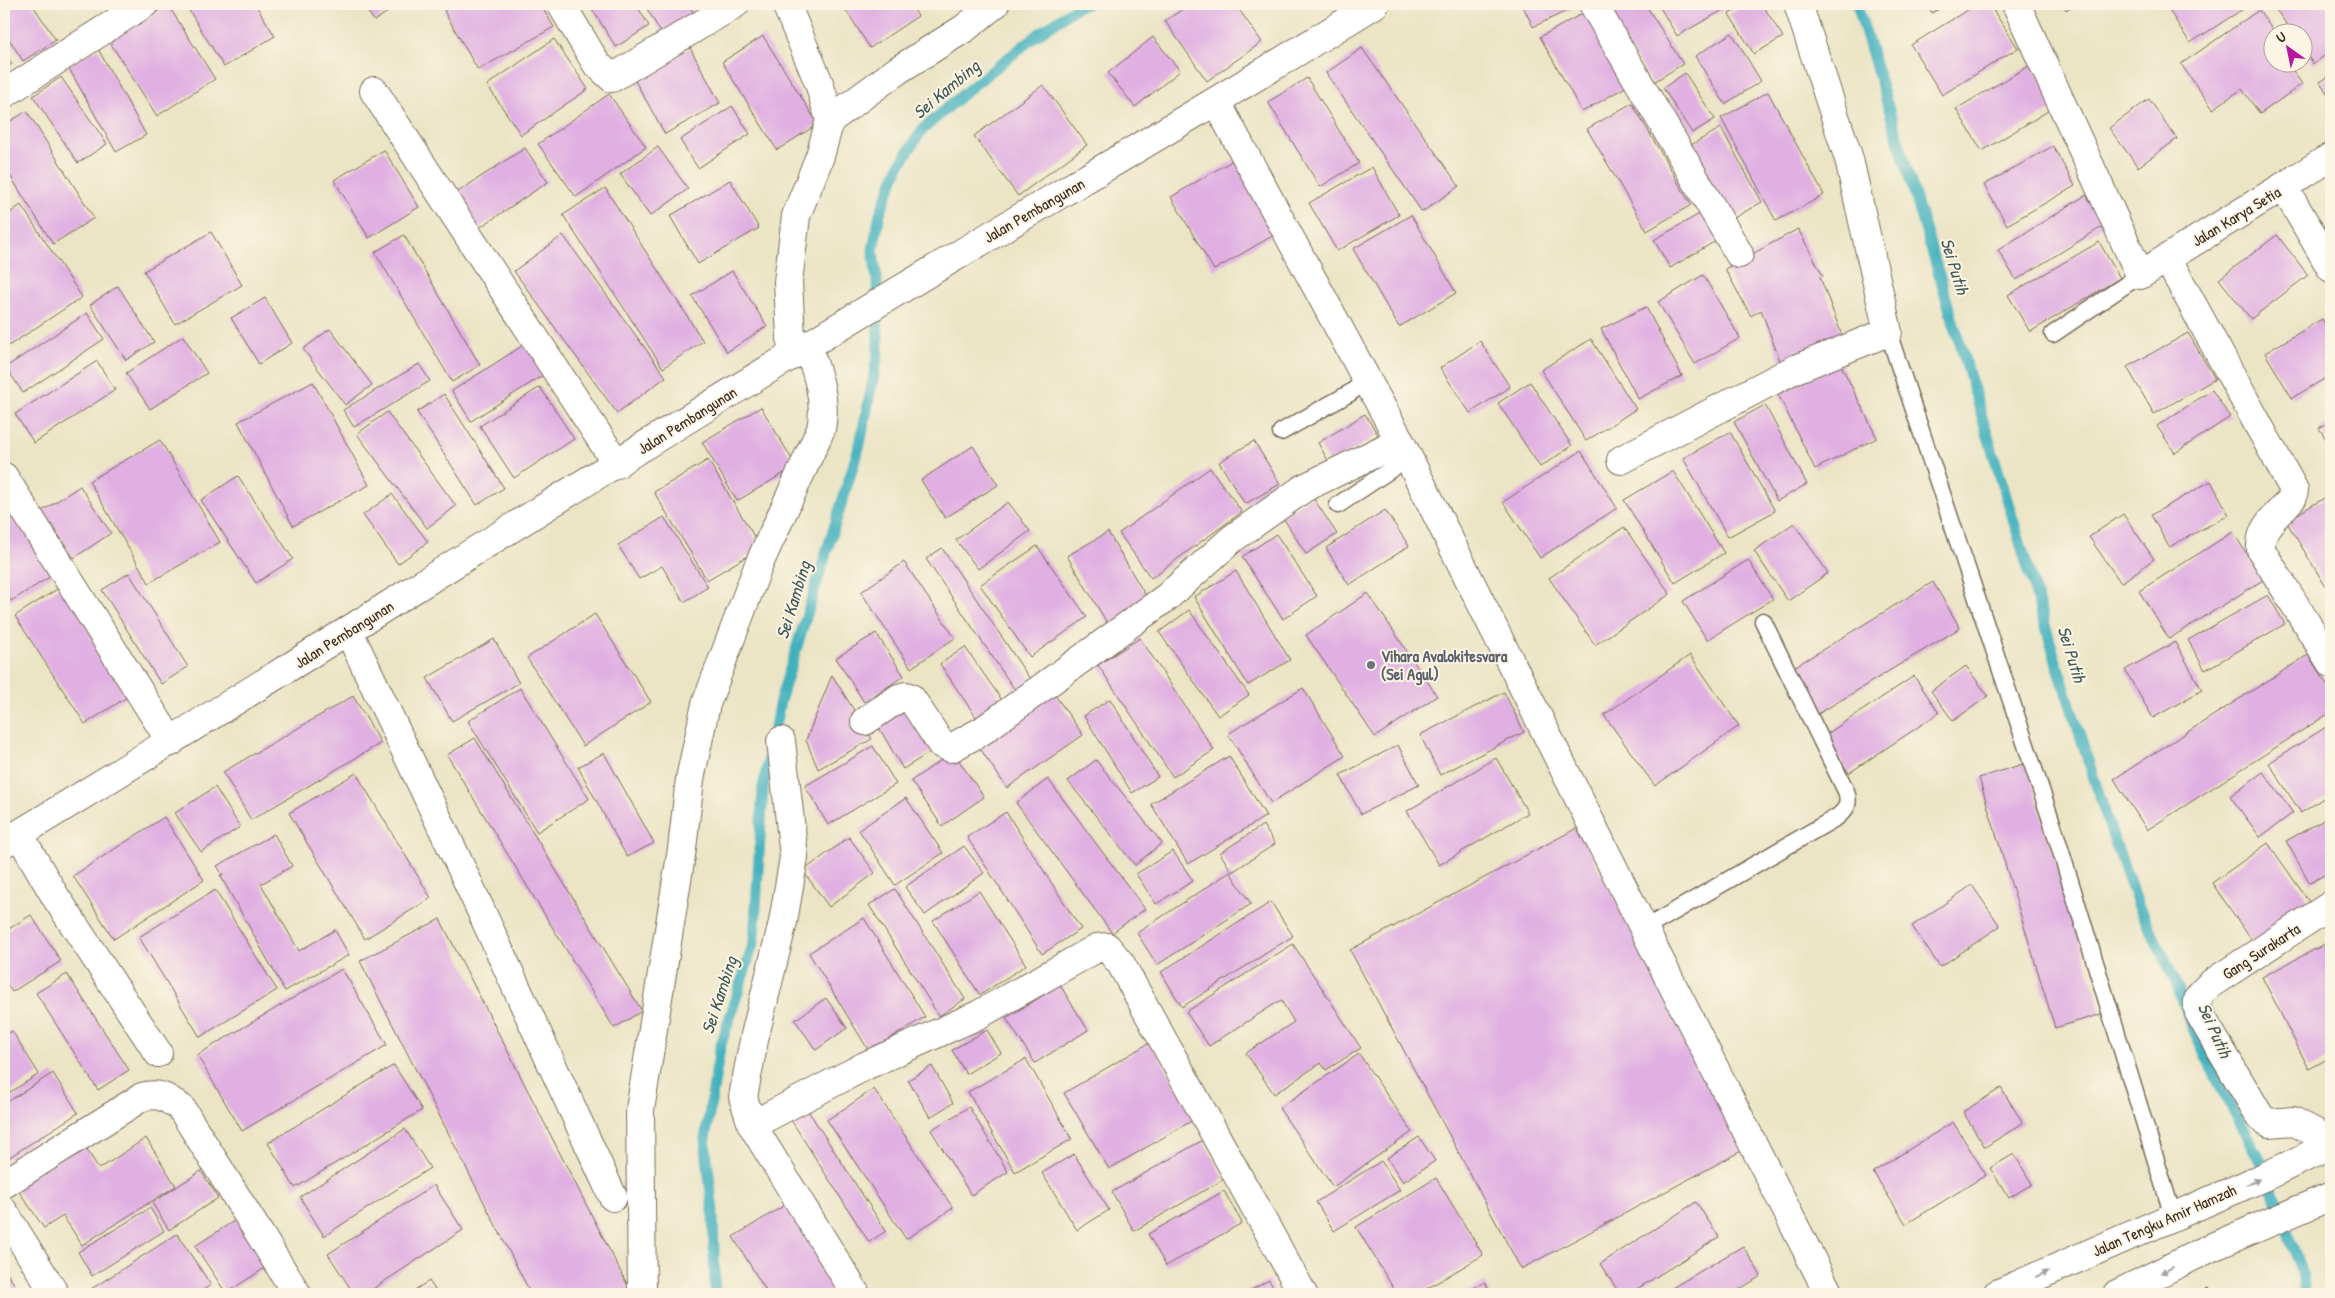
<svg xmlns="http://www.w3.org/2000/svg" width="2335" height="1298" viewBox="0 0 2335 1298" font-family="'Patrick Hand',sans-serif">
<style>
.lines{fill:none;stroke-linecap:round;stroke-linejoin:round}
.stream{stroke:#42b1be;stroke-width:11}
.building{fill:#e0b0e2}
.service-casing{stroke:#796b58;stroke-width:19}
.minor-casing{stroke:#796b58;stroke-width:30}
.tertiary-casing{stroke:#796b58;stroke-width:30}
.primary-casing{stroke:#796b58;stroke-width:30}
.path{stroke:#796b58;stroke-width:3;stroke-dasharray:4 4;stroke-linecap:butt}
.service{stroke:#fff;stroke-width:16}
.minor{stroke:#fff;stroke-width:28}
.tertiary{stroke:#fff;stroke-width:28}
.primary{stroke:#fff;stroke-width:28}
.oneway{fill:#a79f9a}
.worship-dot{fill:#6b7280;stroke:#fcf5e5;stroke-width:2}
.labels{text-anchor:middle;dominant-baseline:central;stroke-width:4;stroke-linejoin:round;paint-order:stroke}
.street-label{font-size:16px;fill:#3b2a1e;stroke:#fcf5e5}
.worship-label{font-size:16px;font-weight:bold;fill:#5b616d;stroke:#fcf5e5;text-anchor:start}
.water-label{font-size:18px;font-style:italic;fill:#3d5956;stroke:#fcf5e5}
</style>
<rect width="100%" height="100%" fill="#fcf5e5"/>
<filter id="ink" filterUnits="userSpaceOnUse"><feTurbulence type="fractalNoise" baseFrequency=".02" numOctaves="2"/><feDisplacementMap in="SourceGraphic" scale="10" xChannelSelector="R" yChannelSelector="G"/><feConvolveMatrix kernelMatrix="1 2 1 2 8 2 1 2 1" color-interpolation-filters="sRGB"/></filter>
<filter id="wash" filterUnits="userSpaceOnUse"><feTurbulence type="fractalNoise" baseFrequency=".0096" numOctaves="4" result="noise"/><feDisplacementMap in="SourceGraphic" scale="20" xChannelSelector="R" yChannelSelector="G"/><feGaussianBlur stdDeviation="1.12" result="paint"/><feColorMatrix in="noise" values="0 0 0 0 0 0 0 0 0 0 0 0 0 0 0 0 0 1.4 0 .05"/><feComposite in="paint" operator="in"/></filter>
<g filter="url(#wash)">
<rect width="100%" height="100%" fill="#ebe4c5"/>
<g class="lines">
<!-- stream -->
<path class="stream" d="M1857 4 2056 661 2112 834 2139 907 2174 978 2194 1031 2224 1093 2267 1175 2302 1271 2305 1294
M715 1294 713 1212 705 1139 720 1048 754 942 763 787 780 701 860 444 878 354 877 280 873 250 880 213 899 166 922 130 969 89 1037 35 1077 7 1087 4"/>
</g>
<g id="blocks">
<!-- building -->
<path class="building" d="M4 4H32L56 40 23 61 4 31Z
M185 4H255L275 36 224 67Z
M363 4H400L374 21Z
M456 4H540L554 27 478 70 444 11Z
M589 4H636L649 26 616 47Z
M644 4H688L696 17 663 36Z
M842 4H910L918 16 870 48Z
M1190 4H1235L1262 42 1207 81 1165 21Z
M1522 4H1578L1579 5 1533 27Z
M1602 4H1645L1683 64 1652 83Z
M1658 4H1720L1723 10 1677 36Z
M1746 4H1762L1783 37 1754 54 1729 14Z
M1927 4H1947L1932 13Z
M1977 4H1989L2018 48 1942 95 1911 45Z
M2062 4H2076L2066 10Z
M2165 4H2251L2190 43Z
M2272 4H2331V51L2313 64 2302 48V32H2292Z
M168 5 215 79 157 116 109 41Z
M2259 10 2274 32 2272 62H2287L2302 84 2260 114 2242 89 2213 109 2181 64Z
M1587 11 1629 85 1582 112 1540 37Z
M1732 33 1761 81 1725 104 1695 56Z
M763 36 818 124 777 150 722 62Z
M1153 37 1180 71 1135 107 1108 73Z
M554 39 588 89 521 135 487 85Z
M690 48 720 103 665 134 634 79Z
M1362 48 1459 186 1422 212 1326 73Z
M98 49 146 135 116 152 67 65Z
M4 52 12 64 4 69Z
M2032 64 2058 105 1982 151 1956 109Z
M1685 73 1715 119 1692 133 1663 88Z
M2331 75V99L2320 82Z
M61 77 107 144 78 163 33 96Z
M1307 78 1359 163 1320 187 1268 102Z
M1043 85 1087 145 1018 196 974 136Z
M1768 92 1824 195 1776 221 1721 118Z
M609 94 646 147 576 197 538 144Z
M2149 99 2177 139 2138 167 2109 128Z
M1632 103 1691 205 1647 231 1587 129Z
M732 106 750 134 698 168 680 140Z
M27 111 94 218 53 244 4 166V125Z
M1721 128 1762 202 1725 223 1684 149Z
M2053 146 2075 186 2007 225 1984 185Z
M658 147 688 189 650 216 620 174Z
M525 148 548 182 476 230 453 195Z
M384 150 419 207 369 238 334 180Z
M1235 159 1279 232 1214 270 1171 197Z
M1372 167 1399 215 1337 251 1309 203Z
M730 180 759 228 698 264 670 216Z
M605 188 703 341 663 368 563 215Z
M2086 195 2105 225 2016 280 1998 250Z
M21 205 82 297 4 349V217Z
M1708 209 1724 236 1670 268 1654 240Z
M1411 215 1456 293 1399 327 1353 249Z
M1798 229 1823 276 1820 277 1843 338 1780 361 1761 310 1751 316 1725 269Z
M211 232 242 285 175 324 144 271Z
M404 235 480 365 452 382 375 252Z
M563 235 666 377 617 413 514 271Z
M2277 235 2308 275 2251 319 2219 279Z
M2099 242 2120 278 2030 332 2008 295Z
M732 271 767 326 727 352 692 296Z
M1703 275 1740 338 1695 364 1658 302Z
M118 286 154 342 126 360 90 305Z
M265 298 292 343 259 364 231 318Z
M1646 307 1682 376 1638 399 1601 329Z
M87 313 104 339 23 393 6 367Z
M2322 319 2331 334V375L2292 398 2265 353Z
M330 329 372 385 345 405 303 349Z
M2188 333 2215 379 2154 414 2127 367Z
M183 336 207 373 150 409 126 373Z
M1591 339 1636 409 1586 441 1541 370Z
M1480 341 1510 387 1470 413 1440 368Z
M525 344 545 374 471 421 452 391Z
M97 361 115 390 34 443 15 414Z
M1840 363 1877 438 1815 469 1778 394Z
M419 364 430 381 354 427 343 410Z
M313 382 369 485 293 526 238 422Z
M1530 382 1572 446 1540 467 1498 403Z
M540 387 574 439 514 478 480 426Z
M2212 390 2230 417 2175 453 2157 426Z
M444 394 504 488 477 505 417 412Z
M1765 405 1807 484 1777 501 1734 422Z
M761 407 796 466 737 501 702 442Z
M387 412 456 506 427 528 357 434Z
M1365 414 1378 435 1330 464 1318 443Z
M2331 421V447L2319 428Z
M1730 432 1775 511 1728 537 1683 458Z
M160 440 220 542 149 583 89 481Z
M1254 441 1280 484 1245 504 1219 462Z
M973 446 998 485 945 518 921 480Z
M1581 451 1617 508 1540 558 1503 502Z
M708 460 761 548 707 580 654 492Z
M1210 468 1242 512 1151 578 1119 533Z
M1673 471 1724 553 1675 583 1624 500Z
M238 476 293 559 256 583 201 500Z
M2211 481 2229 515 2169 547 2151 515Z
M80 486 111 533 74 558 42 511Z
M392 494 428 542 398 564 363 515Z
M2331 494V584L2326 587 2286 521Z
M1312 496 1337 534 1306 554 1282 516Z
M6 501 53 575 11 601 4 590V503Z
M1008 502 1030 531 978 569 956 540Z
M1385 510 1409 546 1349 585 1326 548Z
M2123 514 2154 559 2121 583 2089 537Z
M664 517 708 587 684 602 662 566 639 579 618 545Z
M1794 523 1828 573 1788 601 1754 551Z
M1624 527 1670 594 1595 645 1549 578Z
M1108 532 1150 603 1109 626 1067 556Z
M2233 532 2263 580 2169 639 2139 591Z
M1276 534 1317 596 1283 619 1242 557Z
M1037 546 1087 617 1030 657 980 585Z
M942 548 1032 682 1017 693 926 559Z
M1748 560 1773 599 1707 640 1683 601Z
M904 562 955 638 911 668 861 592Z
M1236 571 1290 660 1248 685 1194 597Z
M129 573 188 667 161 684 102 590Z
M1933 582 1960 628 1818 714 1791 669Z
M65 584 135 692 85 724 15 616Z
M1368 593 1437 696 1375 737 1306 635Z
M2268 595 2285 624 2205 670 2188 640Z
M1189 610 1249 695 1218 716 1159 632Z
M595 614 651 702 583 746 527 658Z
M876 633 904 676 864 702 836 658Z
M1140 638 1214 750 1173 777 1098 665Z
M494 639 519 683 452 721 427 678Z
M2175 642 2202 690 2153 718 2125 670Z
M965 647 1004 703 978 720 940 664Z
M1690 655 1739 726 1655 786 1604 715Z
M2308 655 2331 691V712L2147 830 2114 779Z
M1966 666 1988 696 1953 721 1931 691Z
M832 675 872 739 818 769 806 740Z
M1914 676 1939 713 1849 773 1824 736Z
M520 688 589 799 537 832 468 721Z
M1303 688 1345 756 1271 803 1228 734Z
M1052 691 1083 735 1007 788 977 744Z
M1504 692 1524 732 1440 775 1420 735Z
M353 696 381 743 251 820 223 772Z
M1110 699 1158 777 1132 793 1084 716Z
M909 701 937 748 903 769 875 721Z
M2326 727 2331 735V793L2301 813 2269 763Z
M475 738 642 1011 614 1028 447 755Z
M1398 745 1419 785 1361 814 1340 775Z
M873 746 896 784 828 825 805 786Z
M953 752 984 797 942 826 911 781Z
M604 753 654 843 627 857 578 767Z
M1229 756 1266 816 1188 864 1151 804Z
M1496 758 1528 813 1439 865 1407 811Z
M1096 760 1162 843 1135 865 1068 781Z
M2026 763 2102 1014 2055 1028 1979 778Z
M2263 772 2293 813 2260 837 2230 796Z
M356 773 431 898 365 939 289 813Z
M1048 779 1145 909 1112 933 1016 803Z
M215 787 240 827 201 852 175 813Z
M906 798 943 853 895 885 859 830Z
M1006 812 1081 929 1042 954 967 837Z
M2331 816V871L2310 883 2286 841Z
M164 817 204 880 114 939 73 876Z
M1263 825 1275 844 1232 872 1220 853Z
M1577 828 1747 1148 1521 1269 1350 950Z
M274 834 292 866 261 884 299 951 335 930 349 955 285 991 220 875H223L217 866Z
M849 837 875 873 829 907 803 871Z
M2268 843 2310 903 2253 942 2212 883Z
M964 846 984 873 925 915 905 887Z
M1173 851 1193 881 1156 904 1136 874Z
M1230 872 1251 904 1157 965 1137 933Z
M1972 885 2000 926 1940 967 1912 926Z
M895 889 965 999 939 1016 869 905Z
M215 890 277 990 200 1037 139 937Z
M979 891 1026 965 980 995 933 921Z
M1271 902 1293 936 1182 1007 1161 972Z
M31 915 61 961 12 992 4 979V932Z
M864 918 925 1017 869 1051 809 953Z
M440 919 632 1294H531L360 961Z
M2331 941V1057L2309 1069 2262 977Z
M1293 944 1361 1048 1326 1070 1321 1063 1274 1094 1246 1053 1294 1022 1281 1000 1209 1046 1186 1012Z
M342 969 387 1045 242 1131 197 1055Z
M67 974 129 1070 98 1090 36 993Z
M1060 985 1088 1030 1035 1063 1006 1018Z
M826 998 847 1028 816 1050 795 1020Z
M987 1030 1001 1053 966 1074 952 1050Z
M12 1031 39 1074 4 1096V1036Z
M1151 1042 1195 1119 1109 1169 1064 1093Z
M1359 1054 1412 1132 1333 1187 1279 1108Z
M1026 1059 1072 1139 1015 1172 968 1092Z
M394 1065 422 1110 295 1188 268 1143Z
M932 1066 953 1103 930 1117 908 1080Z
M53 1073 78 1113 5 1160 4 1104Z
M2001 1088 2023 1123 1985 1147 1963 1112Z
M874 1089 953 1208 906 1239 827 1120Z
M969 1107 1008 1172 971 1195 931 1130Z
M807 1109 886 1231 869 1242 791 1120Z
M1953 1122 1986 1175 1906 1224 1873 1172Z
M405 1129 430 1168 324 1236 300 1197Z
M1419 1137 1435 1161 1403 1182 1387 1158Z
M146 1138 176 1186 82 1245 63 1216 44 1228 16 1187 83 1143 99 1169Z
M1203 1140 1224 1179 1134 1231 1112 1192Z
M1074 1154 1109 1210 1077 1230 1042 1173Z
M2014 1154 2032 1184 2009 1198 1990 1168Z
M1381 1161 1400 1190 1334 1231 1316 1202Z
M201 1171 218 1198 169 1230 152 1203Z
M1436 1178 1483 1255 1418 1294H1397L1356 1227Z
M434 1185 463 1230 365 1294H354L328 1254Z
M1224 1191 1242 1223 1166 1266 1148 1234Z
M793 1200 851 1294H768L733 1237Z
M1696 1202 1719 1237 1629 1294H1620L1600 1264Z
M150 1208 164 1231 92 1276 78 1252Z
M237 1219 268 1266 226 1293 195 1246Z
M177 1234 211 1285 196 1294H90L88 1291Z
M1743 1246 1761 1276 1732 1294H1662Z
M4 1269 21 1294H4Z
M1269 1280 1277 1294H1244Z
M429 1281 438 1294H408Z
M1485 1282 1491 1294H1462Z"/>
</g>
</g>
<g filter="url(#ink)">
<use href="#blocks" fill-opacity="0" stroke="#796b58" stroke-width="1"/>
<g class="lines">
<defs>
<path id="service" d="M1888 332 2054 829 2173 1216
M2053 334 2140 275
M1281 432 1350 393 1367 380
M1338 505 1409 457
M1644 929 1837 817C1847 809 1850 803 1846 791L1763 621"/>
<path id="minor" d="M561 4 596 63 612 78 735 4
M786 4 819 83 830 120 820 156 796 216 788 282 792 355
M1593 4 1739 254
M2016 4 2140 275 2331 157
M374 91 617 464
M4 94 144 4
M1217 103 1400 441 1644 929 1829 1294
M830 120 898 70 965 28 995 4
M2284 187 2331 268
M2167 258 2294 490 2293 497C2279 515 2259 525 2261 550L2331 663
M1621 460 1793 370 1888 332 1849 159 1798 4
M4 477 171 742
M349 632 458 861 613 1197
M865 721 899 698 906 696 911 698 941 744 951 748 982 731 1167 597 1232 539 1304 488 1400 441
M781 741 794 857 783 922 755 1035 743 1097 752 1125 865 1066 978 1015 1097 948 1107 947 1121 964 1303 1294
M19 834 55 896 158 1053
M2331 905 2212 983C2200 993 2195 998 2199 1013L2261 1118 2269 1123 2293 1121 2331 1141
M752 1125 856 1294
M4 1184 142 1097C159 1092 167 1098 181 1108L297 1294
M4 1212 55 1294
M642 1294 640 1110 682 849 690 779 706 704 759 564 821 429C827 399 817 373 807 345"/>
<path id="tertiary" d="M4 843C269 683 529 514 794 354 987 236 1183 123 1375 4"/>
<path id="primary" d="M1997 1294 2266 1176 2331 1145
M2117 1294 2210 1248 2331 1196"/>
</defs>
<!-- service casing -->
<use href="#service" class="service-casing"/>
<!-- minor casing -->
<use href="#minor" class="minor-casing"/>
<!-- tertiary casing -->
<use href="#tertiary" class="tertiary-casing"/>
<!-- primary casing -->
<use href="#primary" class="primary-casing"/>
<!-- path -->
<path class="path" d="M2207 1287 2210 1294"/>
<!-- service -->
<use href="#service" class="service"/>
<!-- minor -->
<use href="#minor" class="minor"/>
<!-- tertiary -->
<use href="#tertiary" class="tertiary"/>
<!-- primary -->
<use href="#primary" class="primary"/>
</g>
<!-- one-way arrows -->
<defs><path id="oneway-solid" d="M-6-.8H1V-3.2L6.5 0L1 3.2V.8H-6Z" transform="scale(1.25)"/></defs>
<g class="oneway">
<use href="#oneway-solid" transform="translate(2253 1182) rotate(-23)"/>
<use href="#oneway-solid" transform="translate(2167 1270) rotate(154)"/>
<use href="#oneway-solid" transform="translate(2042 1274) rotate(-24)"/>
</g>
</g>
<!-- markers -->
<circle class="worship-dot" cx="1371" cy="665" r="5"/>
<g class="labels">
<!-- street labels -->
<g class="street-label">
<text transform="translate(1034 210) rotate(-30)">Jalan Pembangunan</text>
<text transform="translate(2236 216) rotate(-31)">Jalan Karya Setia</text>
<text transform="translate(687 420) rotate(-32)">Jalan Pembangunan</text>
<text transform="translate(344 634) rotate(-32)">Jalan Pembangunan</text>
<text transform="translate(2261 951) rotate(-33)">Gang Surakarta</text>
<text transform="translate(2164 1220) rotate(-24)">Jalan Tengku Amir Hamzah</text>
</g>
<!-- worship labels -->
<g class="worship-label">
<text x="1381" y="656">Vihara Avalokitesvara<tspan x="1381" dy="18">(Sei Agul)</tspan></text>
</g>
<!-- water labels -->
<g class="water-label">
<text transform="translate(946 89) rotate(-40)">Sei Kambing</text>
<text transform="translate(1955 266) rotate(73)">Sei Putih</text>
<text transform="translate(793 600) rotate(-73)">Sei Kambing</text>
<text transform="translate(2072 654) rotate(73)">Sei Putih</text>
<text transform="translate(719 995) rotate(-72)">Sei Kambing</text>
<text transform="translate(2215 1030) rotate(66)">Sei Putih</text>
</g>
</g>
<!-- margin -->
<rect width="2335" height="1298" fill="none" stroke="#fcf5e5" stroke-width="20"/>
<!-- north arrow -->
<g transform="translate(2288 48) rotate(327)"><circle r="24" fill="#fcf5e5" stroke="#afa495"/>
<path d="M0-4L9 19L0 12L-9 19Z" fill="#b5179e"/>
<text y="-8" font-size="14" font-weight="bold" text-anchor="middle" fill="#3b2a1e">U</text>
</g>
</svg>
